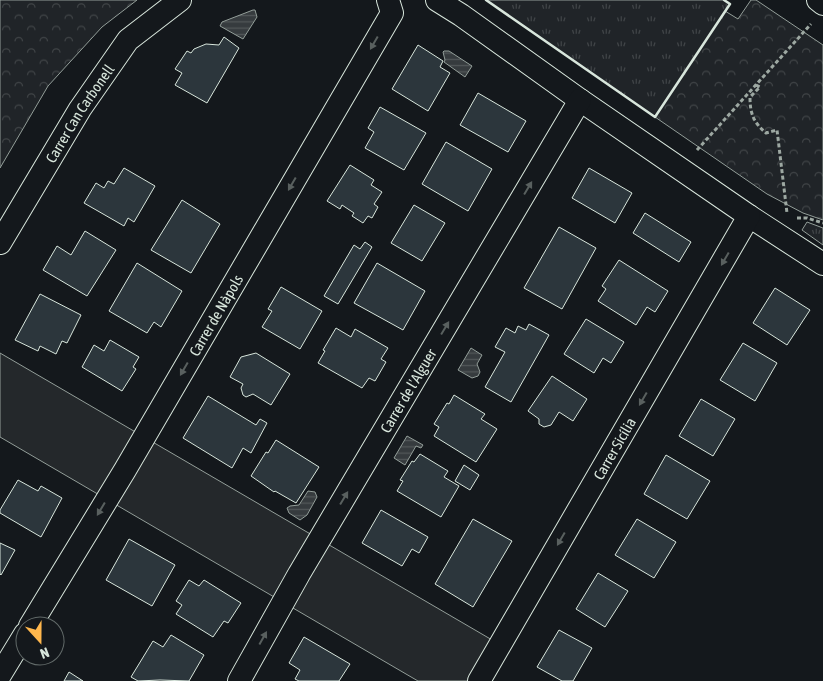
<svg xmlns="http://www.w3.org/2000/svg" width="823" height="681" viewBox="0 0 823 681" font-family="'Asap Condensed',sans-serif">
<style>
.grass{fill:url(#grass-tufts);stroke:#939e99}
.forest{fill:url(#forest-crowns);stroke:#939e99}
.parking{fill:#24282b;stroke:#939e99}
.water{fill:url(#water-rules);stroke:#939e99}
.building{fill:#2c363c;stroke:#d8e6dc}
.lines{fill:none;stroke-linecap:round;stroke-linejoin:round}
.minor-casing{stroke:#d8e6dc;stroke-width:24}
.path{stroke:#9da8a2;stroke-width:3;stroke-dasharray:4 2.5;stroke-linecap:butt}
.minor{stroke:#14181c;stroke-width:22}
.wall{stroke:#d8e6dc;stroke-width:2.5}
.oneway{fill:#59605f}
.labels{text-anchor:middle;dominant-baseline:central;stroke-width:4;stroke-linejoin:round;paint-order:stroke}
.street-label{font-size:15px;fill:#d8e6dc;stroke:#14181c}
</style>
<defs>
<pattern id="grass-tufts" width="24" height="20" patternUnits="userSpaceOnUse" patternTransform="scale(1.25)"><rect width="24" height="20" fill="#202428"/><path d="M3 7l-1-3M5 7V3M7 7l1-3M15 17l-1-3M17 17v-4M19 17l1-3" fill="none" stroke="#404447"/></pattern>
<pattern id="forest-crowns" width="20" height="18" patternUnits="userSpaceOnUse" patternTransform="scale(1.25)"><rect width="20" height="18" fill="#202428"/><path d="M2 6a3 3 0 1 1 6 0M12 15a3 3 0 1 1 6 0" fill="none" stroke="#404447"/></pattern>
<pattern id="water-rules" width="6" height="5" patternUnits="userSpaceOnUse" patternTransform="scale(1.25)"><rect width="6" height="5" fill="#363b3e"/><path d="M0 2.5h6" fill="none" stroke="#525759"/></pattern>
</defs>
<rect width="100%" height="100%" fill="#14181c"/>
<!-- grass -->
<path class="grass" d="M486 0H724L730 4 655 117Z
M807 222 823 228V245L802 230Z"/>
<!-- forest -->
<path class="forest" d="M0 0H137L102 27 48 86 0 168Z
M751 0H756L823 45V220L803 213 767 194 655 117 725 11 738 19Z"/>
<!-- parking -->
<path class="parking" d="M0 353 499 644 478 681H418L0 437Z"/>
<!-- water -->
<path class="water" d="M253 10H255L257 17 243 39 220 26 222 22Z
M444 51H449L472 66 465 77 444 62 445 60 443 52Z
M471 348 482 355 477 364 480 372 478 376 472 378 458 370Z
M407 436 423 445 421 448 416 446 405 465 394 458Z
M308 491 315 492 317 497 307 515 300 520 289 513 287 508 290 506 299 505Z"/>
<!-- building -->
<path class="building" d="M224 37 239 48 207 103 175 85 182 73 175 69 187 51 191 53 194 49 206 44 219 45Z
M418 45 443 61 440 67 450 73 428 111 392 89Z
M478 93 526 121 508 152 460 125Z
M380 107 426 133 404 170 365 148 374 132 368 128Z
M446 142 492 169 468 211 422 184Z
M350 165 374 180 371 185 382 192 374 204 378 207 372 218 368 216 363 223 352 216 354 213 342 205 340 209 327 201Z
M124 168 155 186 134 222 128 218 124 226 84 203 96 183 104 188 108 181 114 184Z
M589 168 632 193 615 223 572 198Z
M182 200 220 224 191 273 151 250Z
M414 205 445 223 422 261 391 243Z
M645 213 691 242 679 262 633 233Z
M559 227 596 248 562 309 524 288Z
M85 231 116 250 87 296 43 270 57 246 71 255Z
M365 242 372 247 338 304 324 296 354 245 360 249Z
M619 260 668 291 655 312 647 307 636 325 598 301 606 289 602 286Z
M137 263 182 291 161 327 154 322 147 333 109 311Z
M377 263 425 291 403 330 354 303Z
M281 287 322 311 300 349 262 327 272 311 268 309Z
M775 288 810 310 787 345 753 323Z
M40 294 81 315 67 343 62 341 56 354 40 346 38 351 15 340Z
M586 319 624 342 611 363 603 358 594 373 564 354Z
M529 324 549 335 511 402 485 387 505 352 495 347 506 328 515 333 518 326 526 330Z
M336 328 351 337 355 329 388 348 381 359 386 362 375 381 369 378 362 388 318 363 325 351 323 350Z
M110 340 139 357 133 367 136 369 122 391 82 367 94 345 104 351Z
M743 343 777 363 755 401 720 380Z
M256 353 290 374 271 405 253 394 246 397 243 395 241 388 243 384 230 377 241 357Z
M552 376 587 399 573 421 559 412 551 425 544 427 539 424V419L528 411Z
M454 395 485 414 481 419 497 429 476 462 434 436 439 427 434 424 447 403 449 404Z
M208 396 256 425 260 419 267 423 251 453 243 448 232 468 183 438Z
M701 399 735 419 713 456 679 436Z
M276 440 319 467 296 503 275 491 274 492 251 476 266 452 268 453Z
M420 454 448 471 444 477 459 486 441 517 397 491 403 481 400 480 412 461 414 462Z
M666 455 710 481 687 519 644 494Z
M464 465 479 475 470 490 455 481Z
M18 480 38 491 41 486 62 498 41 537 0 513V510Z
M381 510 428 537 419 553 412 549 402 566 362 543Z
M473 519 512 541 473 607 435 584Z
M637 519 676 542 654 578 615 555Z
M129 539 175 565 152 606 106 580Z
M0 543 15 550 1 575 0 574Z
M598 573 628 591 605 627 576 609Z
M189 580 199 586 204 580 241 603 228 623 224 621 213 637 176 614 182 605 176 601Z
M559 630 592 648 573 681H562L537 667Z
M171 635 204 655 189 681 160 680 138 681 131 677 153 641 163 647Z
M304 637 350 664 339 681H299L295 679 300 670 289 663Z
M69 672 83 681H64Z"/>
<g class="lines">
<defs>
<g id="minor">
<path d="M437 0 461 15 580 100 749 216 823 264"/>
<path d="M818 0 823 4"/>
<path id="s1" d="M0 243 80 109 128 40 180 0"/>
<path id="s2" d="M30 626 125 470 392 13 388 0"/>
<path d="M0 675 25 634"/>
<path id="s3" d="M239 681 299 574 580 100"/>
<path id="s4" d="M479 681 749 216"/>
</g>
</defs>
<!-- minor casing -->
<use href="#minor" class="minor-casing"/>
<!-- path -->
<path class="path" d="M756 85 760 87 750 97C750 113 753 122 766 133L777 130 787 213
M697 150 811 24
M797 218H807L823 223"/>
<!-- minor -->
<use href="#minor" class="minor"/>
<!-- wall -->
<path class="wall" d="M486 0 655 117 730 4 724 0"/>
</g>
<!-- one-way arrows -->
<defs><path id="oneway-solid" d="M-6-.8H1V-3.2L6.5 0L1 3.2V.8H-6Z" transform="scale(1.25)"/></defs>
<g class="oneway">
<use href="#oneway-solid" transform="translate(374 43) rotate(120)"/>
<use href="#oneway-solid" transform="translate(292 184) rotate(120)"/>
<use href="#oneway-solid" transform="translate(528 188) rotate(-59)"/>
<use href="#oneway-solid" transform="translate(725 259) rotate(120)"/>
<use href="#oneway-solid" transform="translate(445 328) rotate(-59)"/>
<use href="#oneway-solid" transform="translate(184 369) rotate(120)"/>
<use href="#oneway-solid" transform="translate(643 399) rotate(120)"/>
<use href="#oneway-solid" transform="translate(344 498) rotate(-59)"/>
<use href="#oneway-solid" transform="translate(101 509) rotate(121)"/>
<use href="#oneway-solid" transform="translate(561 539) rotate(120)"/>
<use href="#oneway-solid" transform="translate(263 638) rotate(-61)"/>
</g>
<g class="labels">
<!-- street labels -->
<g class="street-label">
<text stroke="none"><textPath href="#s1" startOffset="152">Carrer Can Carbonell</textPath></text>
<text stroke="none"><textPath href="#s2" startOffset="362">Carrer de Nàpols</textPath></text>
<text stroke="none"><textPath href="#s3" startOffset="336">Carrer de l'Alguer</textPath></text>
<text stroke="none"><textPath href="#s4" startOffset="269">Carrer Sicília</textPath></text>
</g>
</g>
<!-- north arrow -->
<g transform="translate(40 641) rotate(159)"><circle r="24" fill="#14181c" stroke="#626a69"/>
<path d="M0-4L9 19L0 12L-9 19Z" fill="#ffb74d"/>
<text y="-8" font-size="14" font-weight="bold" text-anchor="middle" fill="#d8e6dc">N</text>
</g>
</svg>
